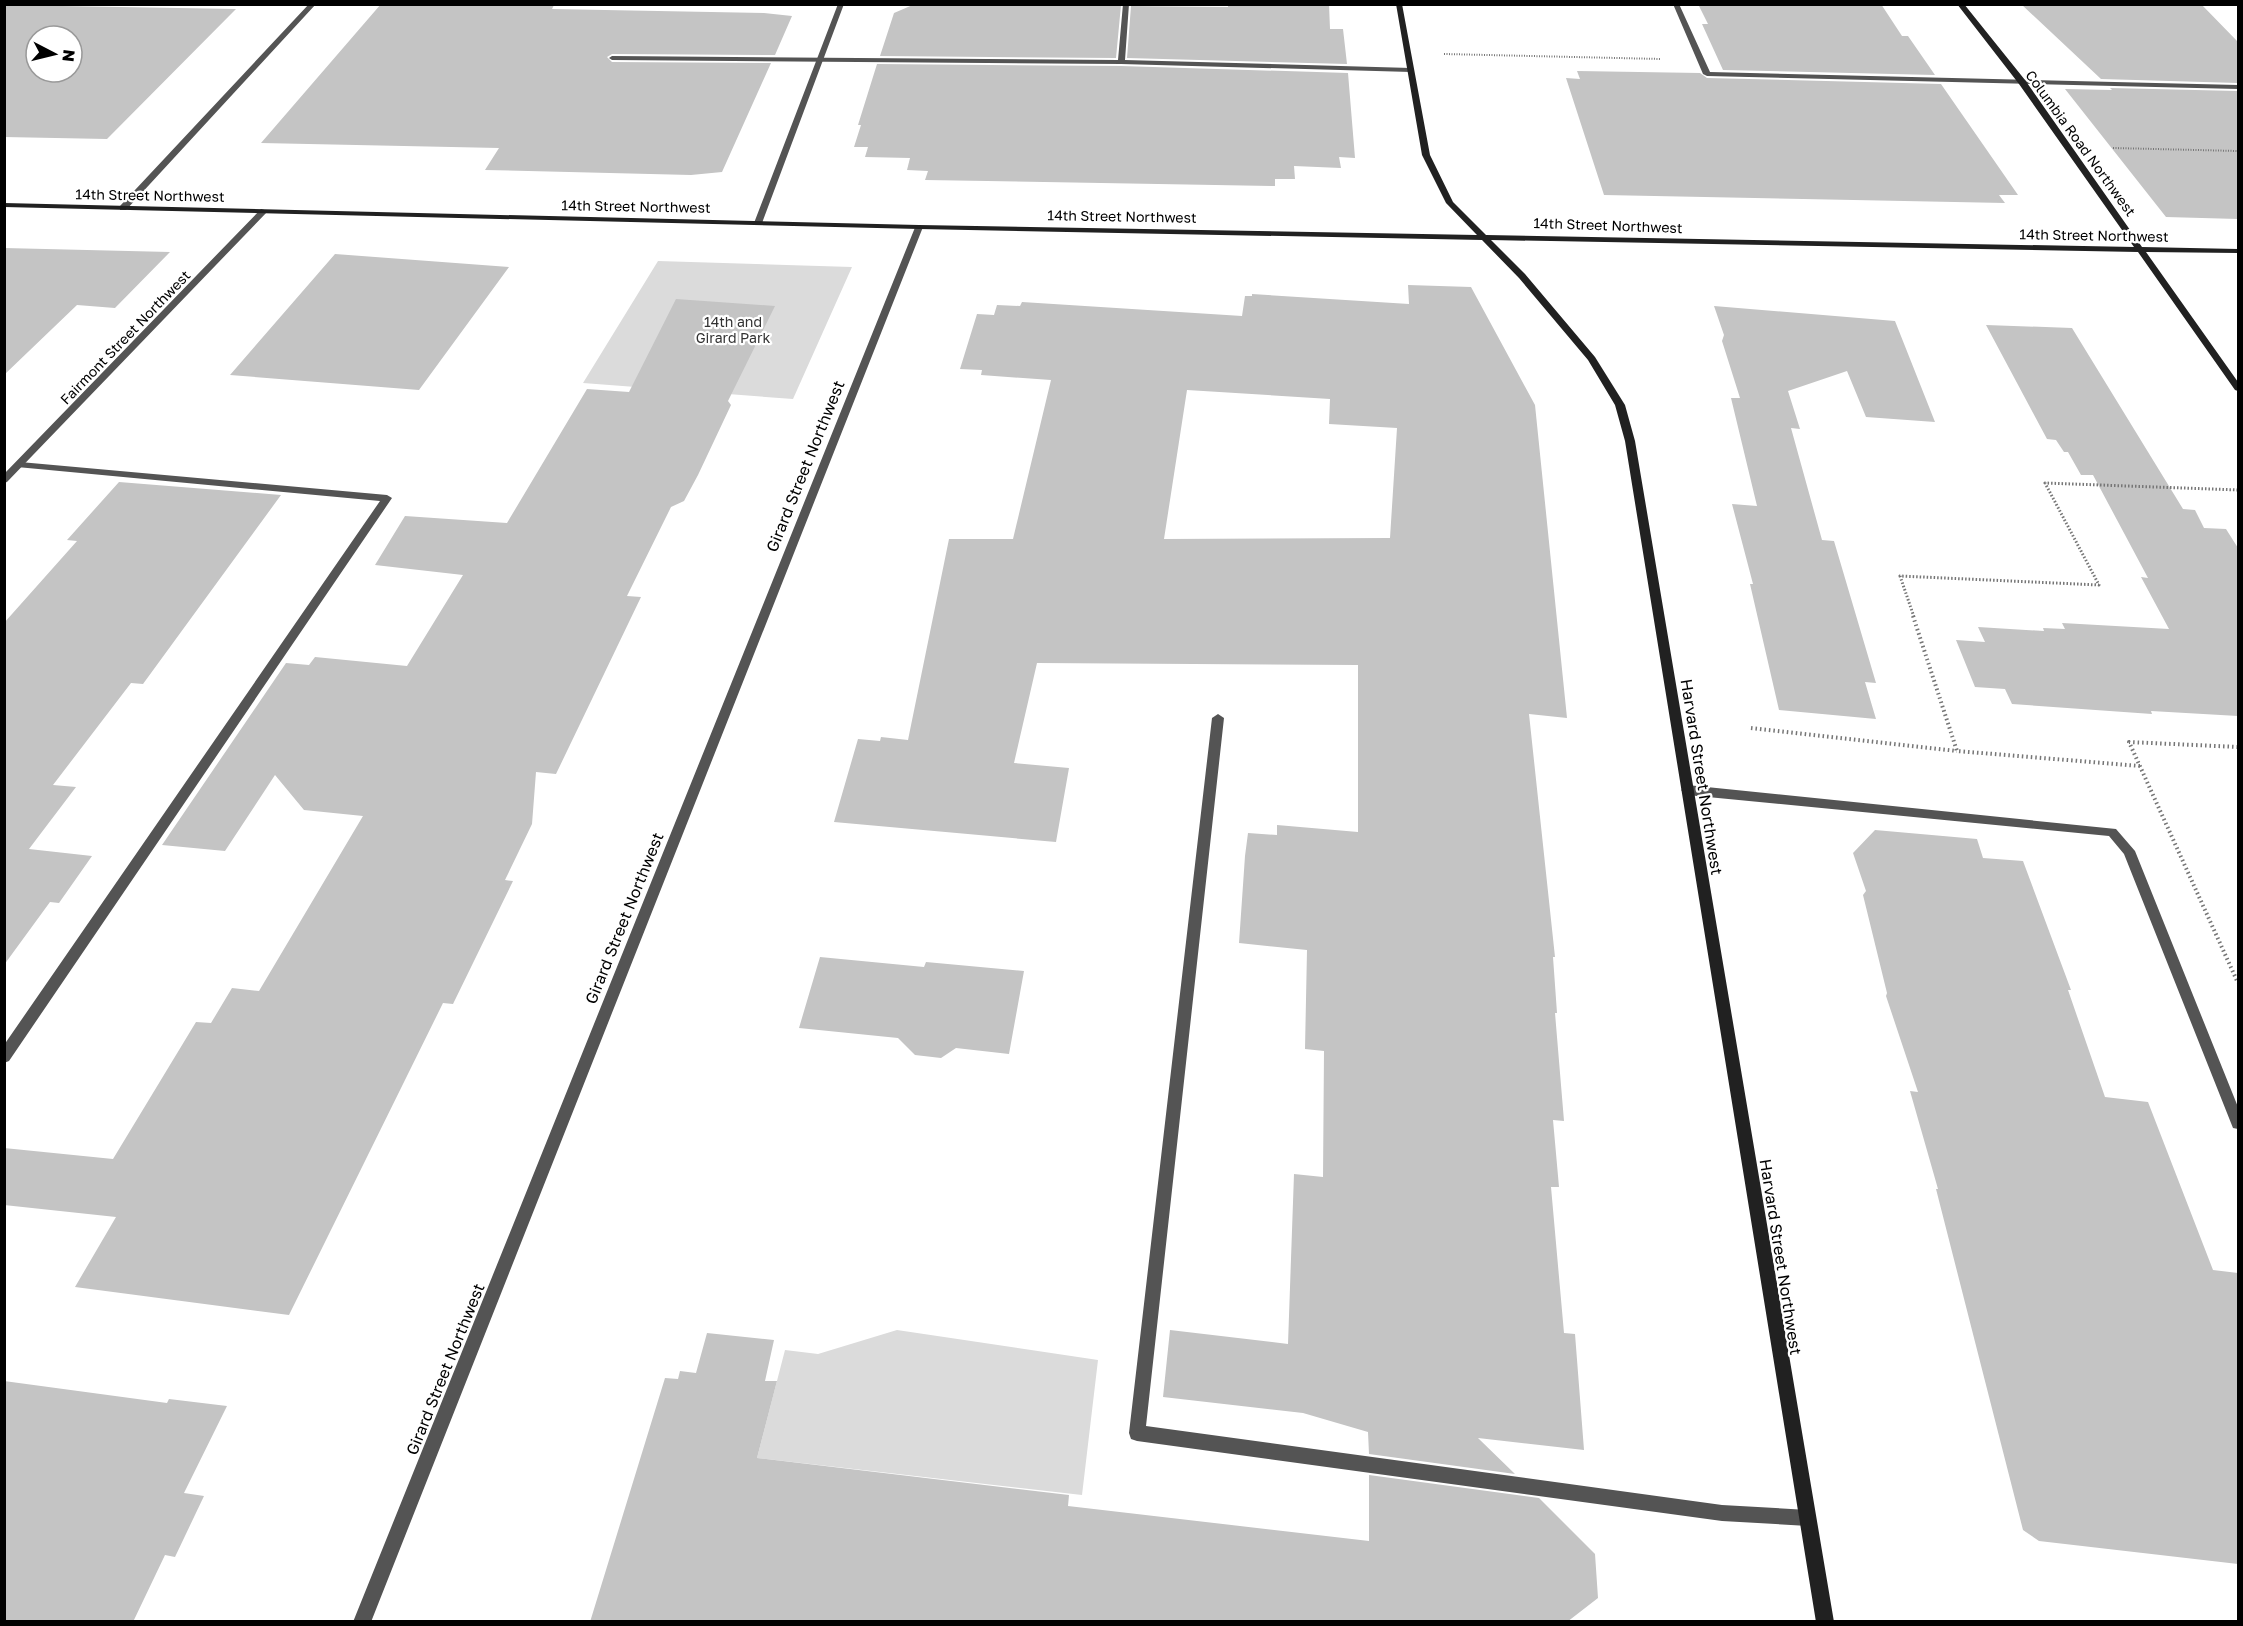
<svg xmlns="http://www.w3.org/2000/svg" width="2243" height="1626" viewBox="0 0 2243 1626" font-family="'Golos Text',sans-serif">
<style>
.green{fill:#dbdbdb}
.building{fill:#c4c4c4;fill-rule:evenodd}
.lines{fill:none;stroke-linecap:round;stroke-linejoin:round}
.path-far2{stroke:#767676;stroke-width:2;stroke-dasharray:1 1.5;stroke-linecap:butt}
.path-far1{stroke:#767676;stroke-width:3;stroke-dasharray:1.5 2;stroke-linecap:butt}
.path{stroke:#767676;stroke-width:4;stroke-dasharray:1.5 3;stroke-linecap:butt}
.service{fill:#545454;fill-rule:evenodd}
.minor{fill:#545454;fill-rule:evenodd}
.secondary{fill:#212121;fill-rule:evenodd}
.labels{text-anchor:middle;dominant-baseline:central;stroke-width:4.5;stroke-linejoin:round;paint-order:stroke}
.far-street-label{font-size:14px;fill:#000;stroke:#fff}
.far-park-label{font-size:14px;fill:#323232;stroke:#fff}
.street-label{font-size:16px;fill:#000;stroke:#fff}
</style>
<rect width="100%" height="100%" fill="#fff"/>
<!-- green -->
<path class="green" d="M658 261 852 267 793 399 583 383Z
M897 1330 1098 1360 1082 1495 757 1458 785 1350 818 1354Z"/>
<!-- building -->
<path class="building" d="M381 4 554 5 552 9 764 13 792 16 775 55 612 54 607 57 612 62 771 63 722 172 691 175 485 170 499 148 261 143Z
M915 4 1121 5 1116 58 880 56 894 13Z
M1228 4H1329L1330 29H1343L1347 64 1127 58 1131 6 1228 7Z
M1698 4H1881L1902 36H1908L1935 75 1723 70 1702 24H1708Z
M2021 4H2201L2238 42V83L2101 79Z
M4 5 236 9 107 139 4 137ZM36 36H72V72H36Z
M877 64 1121 66 1348 73 1355 158 1339 157 1341 168 1294 166 1295 179H1275V186L925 180 928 171 907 170 910 158 865 157 868 147H854L861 125H858Z
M1577 71 1700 73 1707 78 1941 84 2018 195H1999L2005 203 1604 195 1566 78 1580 79Z
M2110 88 2238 91V219L2166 217 2065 89 2112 90Z
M4 248 170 252 115 308 77 305 4 375Z
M335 254 509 267 419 390 230 375Z
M1408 285 1471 287 1535 405 1567 718 1529 714 1555 957H1553L1557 1013H1555L1564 1121 1553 1120 1559 1187H1551L1564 1333 1575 1334 1584 1450 1478 1438 1515 1474 1369 1454 1368 1432 1303 1413 1163 1397 1170 1330 1288 1344 1294 1174 1323 1177 1324 1051 1305 1049 1307 950 1239 943 1245 856 1248 833 1277 835V825L1358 832V665L1037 663 1014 763 1069 768 1056 842 834 822 858 739 880 741 881 737 908 740 949 539H1013L1051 380 981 375 982 370 960 369 977 314 994 315 997 305 1020 306 1022 302 1242 316 1245 296H1252V294L1409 304ZM1187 390 1330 399 1329 424 1397 428 1390 538 1164 539Z
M676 299 775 306 728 401 731 405 698 475 684 501 671 507 627 596 641 597 556 774 536 772 532 824 505 880 513 881 453 1004 443 1003 289 1315 75 1287 116 1217 4 1205V1148L113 1159 196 1022 211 1023 232 988 259 991 363 816 304 810 275 775 225 851 162 845 286 663 309 665 315 657 407 666 463 575 375 565 405 516 507 523 587 389 629 392Z
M1714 306 1895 321 1935 422 1866 417 1847 371 1788 391 1800 429 1791 428 1822 540 1834 541 1876 683 1865 682 1876 719 1779 710 1750 584H1753L1732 504 1757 506 1731 398H1740L1722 341 1724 335Z
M1986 325 2072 328 2183 509 2195 510 2204 528 2226 529 2238 548V716L2151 711 2152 714 2012 704 2005 689 1975 687 1956 640 1985 642 1978 627 2044 631 2043 628 2065 629 2062 623 2169 629 2141 577 2148 578 2093 475H2081L2068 452H2064L2056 440 2047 439Z
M119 482 281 495 143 684 131 683 53 785 76 787 29 849 92 856 59 903 50 902 4 965V623L77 541 67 540Z
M1875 830 1977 839 1983 858 2023 861 2071 990H2068L2105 1097 2148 1102 2213 1270 2238 1273V1564L2039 1541 2023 1530 1936 1189H1938L1910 1091 1918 1092 1886 996 1887 993 1863 895 1866 891 1853 853Z
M820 957 924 967 926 962 1024 971 1009 1054 956 1048 941 1058 915 1055 898 1038 799 1028Z
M707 1333 774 1340 765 1381H777L757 1458 1069 1495 1068 1506 1369 1541V1475L1539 1498 1595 1554 1598 1598 1567 1622H590L665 1378 678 1379 680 1371 696 1373Z
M4 1381 167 1403 169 1399 227 1406 184 1493 204 1496 175 1557 165 1555 133 1622H4Z"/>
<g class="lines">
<!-- path-far2 -->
<path class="path-far2" d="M1444 54 1661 59
M2113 148 2238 151"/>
<!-- path-far1 -->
<path class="path-far1" d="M1914 617 1900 576 2099 585 2045 483 2238 490"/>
<!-- path -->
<path class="path" d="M1913 616 1957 751 2140 766
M1751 728 1957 751
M2238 747 2129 742 2238 983"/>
<!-- service -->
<path class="service" d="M1123 4H1129L1125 60 1411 68 1414 70 1411 72 1121 64 612 60 609 58 612 56 1118 60Z
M1673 4H1679L1710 72 2238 85V89L1707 76 1703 74Z
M20 462 387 495 392 498 9 1061 4 1063V1045L380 501 17 467V463Z
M1218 714 1224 718 1146 1426 1722 1505 1808 1510 1814 1512 1816 1518 1814 1524 1808 1526 1722 1521 1137 1441 1131 1439 1129 1433 1212 718Z
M1687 785 2116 829 2135 851 2238 1107V1129L2233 1128 2231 1123 2124 854 2109 836 1687 795 1681 790Z"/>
<!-- minor -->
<path class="minor" d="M309 4H316L126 210H120V206Z
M838 4H844L762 223 755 225 754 223Z
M261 209 268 211 7 482 4 483V474Z
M916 225 923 227 371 1622H353Z"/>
<!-- secondary -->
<path class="secondary" d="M1396 4H1402L1430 155 1453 202 1486 235 2134 247 2019 84 1957 4H1964L2025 80 2142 247 2238 249V253L2146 252 2238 382V391L2235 390 2138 252 1491 240 1525 274 1595 357 1625 405 1635 441 1834 1622H1816L1625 441 1615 405 1588 360 1519 278 1482 240 919 229 4 207V203L919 225 1477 235 1446 203 1422 155Z"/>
</g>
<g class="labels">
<!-- far-street labels -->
<g class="far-street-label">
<text transform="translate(2081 143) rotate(54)">Columbia Road Northwest</text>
<text transform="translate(150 195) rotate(1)">14th Street Northwest</text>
<text transform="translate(636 206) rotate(1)">14th Street Northwest</text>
<text transform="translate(1122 216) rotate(1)">14th Street Northwest</text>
<text transform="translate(1608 225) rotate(2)">14th Street Northwest</text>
<text transform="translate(2094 235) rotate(1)">14th Street Northwest</text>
<text transform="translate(125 337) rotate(-46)">Fairmont Street Northwest</text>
</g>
<!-- far-park labels -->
<g class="far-park-label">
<text x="733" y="321">14th and<tspan x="733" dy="16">Girard Park</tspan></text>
</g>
<!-- street labels -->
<g class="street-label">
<text transform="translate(805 466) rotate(-68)">Girard Street Northwest</text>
<text transform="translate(1702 777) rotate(81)">Harvard Street Northwest</text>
<text transform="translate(624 918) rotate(-68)">Girard Street Northwest</text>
<text transform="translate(1781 1257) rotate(81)">Harvard Street Northwest</text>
<text transform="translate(445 1369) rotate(-68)">Girard Street Northwest</text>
</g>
</g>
<!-- border -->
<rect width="2243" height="1626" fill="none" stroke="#000000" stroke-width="12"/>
<!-- north arrow -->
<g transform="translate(54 54) rotate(97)"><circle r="28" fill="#ffffff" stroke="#999999" stroke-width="1.5"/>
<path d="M0-4.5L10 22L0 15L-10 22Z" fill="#000000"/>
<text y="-9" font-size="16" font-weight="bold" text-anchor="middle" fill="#000000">N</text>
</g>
</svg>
